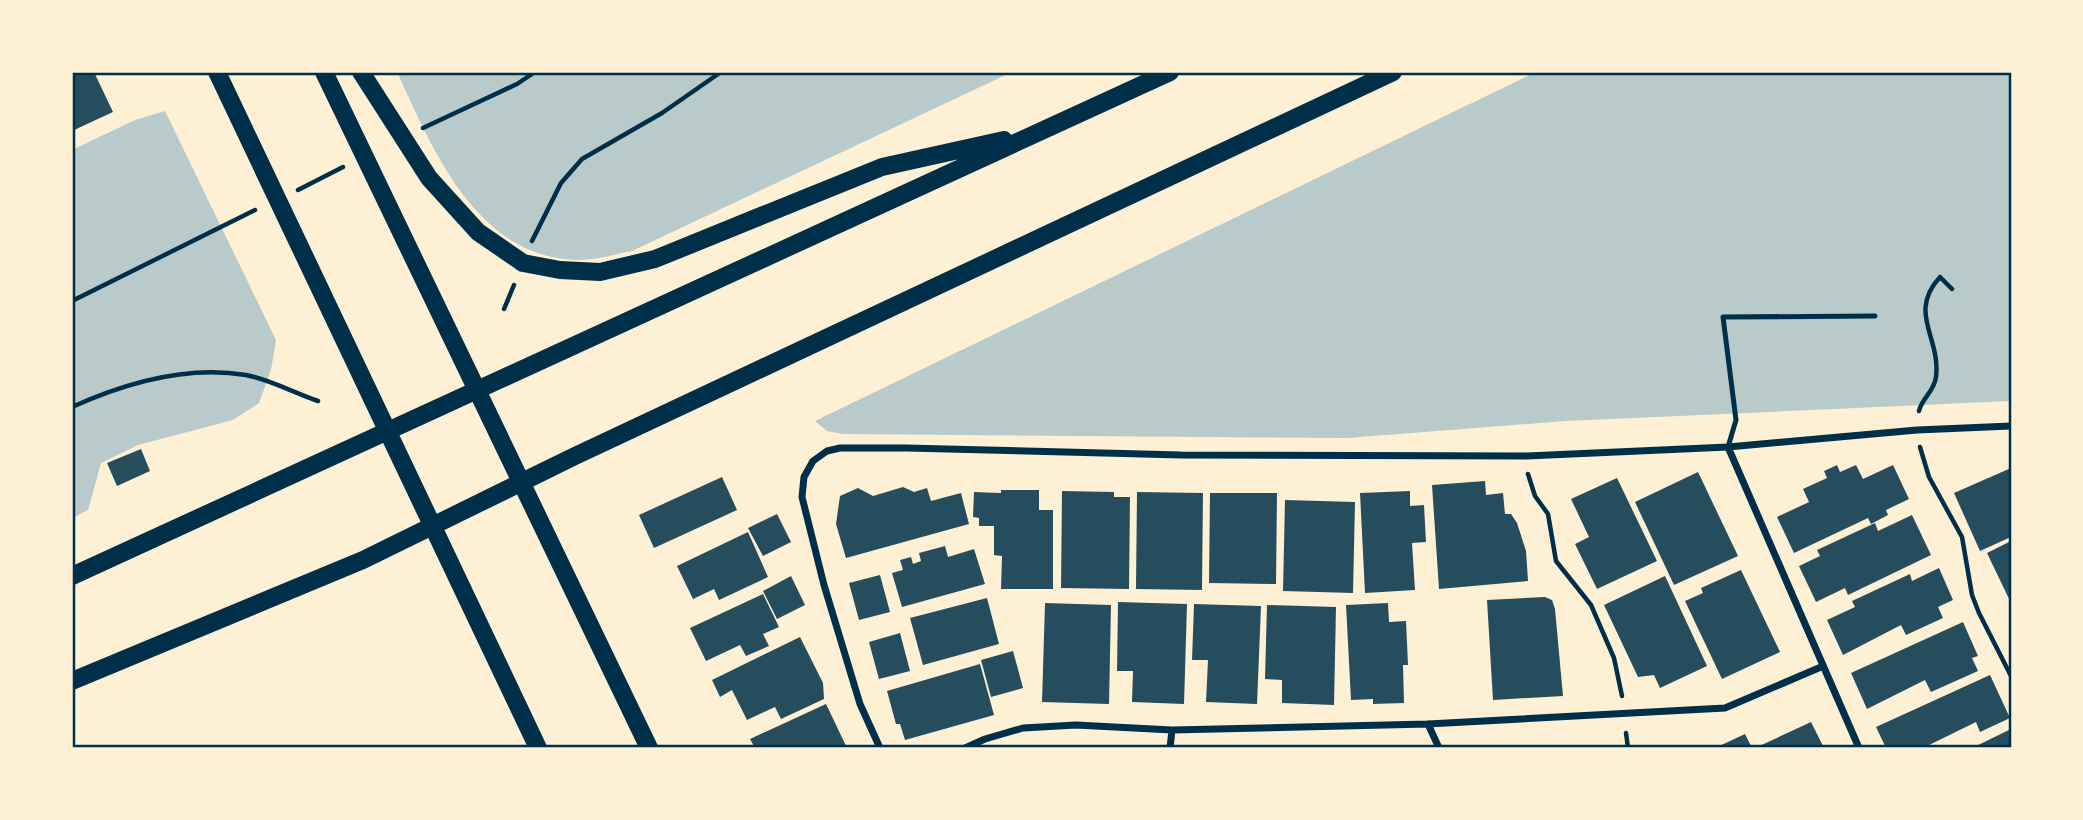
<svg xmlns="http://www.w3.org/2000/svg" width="2083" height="820" viewBox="0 0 2083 820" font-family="'IBM Plex Serif',serif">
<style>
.green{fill:#b9caca}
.building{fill:#264d5e}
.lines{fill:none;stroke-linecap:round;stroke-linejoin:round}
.path{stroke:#003049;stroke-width:4.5}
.service{stroke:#003049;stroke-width:5}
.minor{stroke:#003049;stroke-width:7}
.primary{stroke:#003049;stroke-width:18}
.neatline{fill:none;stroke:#003049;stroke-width:2.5}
</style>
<rect width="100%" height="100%" fill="#fdf0d5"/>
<!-- green -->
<path class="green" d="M397 72H1012L632 251C615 254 596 260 579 260 477 259 433 150 397 72Z
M1536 72H2011V401L1566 421 1348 438 842 434 827 431 815 421Z
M165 111 276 340 271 370 259 403 233 420 138 445 101 463 88 510 72 518V150L135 120Z"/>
<!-- building -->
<path class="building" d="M72 72H94L113 112 72 131Z
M141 449 150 471 117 486 107 463Z
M1837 465 1840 472 1856 465 1863 479 1893 465 1909 499 1886 510 1888 515 1871 524 1868 518 1794 553 1777 517 1809 502 1803 489 1827 478 1824 471Z
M2011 468V537L1980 551 1954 493Z
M1698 472 1738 556 1674 585 1635 502Z
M722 477 737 510 654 548 639 515Z
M1617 478 1657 561 1597 589 1575 544 1589 537 1571 499Z
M1485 481 1486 495 1503 493 1505 514H1511L1517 523 1526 551 1528 581 1439 589 1432 485Z
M903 487 914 492 927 488 931 501 961 493 969 524 846 558 836 524 840 496 858 488 873 496Z
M1001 490H1039V510H1053V589H1001L1002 556 994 555V526H979V518L973 517 974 492 1001 493Z
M1062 491 1114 492V497H1130L1129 589 1061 588Z
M1410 491V506L1424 505 1426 542 1412 543 1415 590 1365 593 1360 493Z
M1137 492 1203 493 1202 590 1136 589Z
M1210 493H1277L1276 584 1209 583Z
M1285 500 1355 502 1353 593 1283 591Z
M777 514 791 542 763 556 748 528Z
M1912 515 1931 555 1848 595 1845 588 1816 602 1799 566 1820 556 1817 550 1875 523 1878 531Z
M748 532 768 577 719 600 714 589 693 599 677 566Z
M2011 541V603L1987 553Z
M945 546 948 557 974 549 985 584 902 607 892 573 903 570 900 560 911 557 913 564 921 561 919 553Z
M1939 568 1953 600 1938 607 1943 618 1906 635 1901 625 1843 655 1827 620 1855 607 1852 601 1910 574 1912 581Z
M1741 570 1780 652 1722 679 1685 601 1703 593 1701 588Z
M880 575 890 612 859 620 849 583Z
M791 576 805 605 777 619 763 591Z
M1665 576 1707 666 1660 688 1654 675 1638 677 1604 605Z
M763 594 779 627 763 634 769 646 746 656 740 645 706 661 690 628Z
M1545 597 1552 600 1555 609 1563 696 1493 700 1487 600Z
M987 598 999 644 923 665 910 618Z
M1118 602 1187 604 1184 704 1132 702 1133 671H1117Z
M1045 603 1111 605 1109 704 1042 702Z
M1388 603 1389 622 1406 621 1408 665H1403L1404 703 1373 704V699L1351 700 1346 605Z
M1194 604 1261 606 1257 704 1206 702 1208 660H1192Z
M1267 605 1336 607 1334 705 1282 703V680L1265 679Z
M1963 622 1978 656 1972 658 1978 671 1931 692 1925 680 1867 709 1851 673Z
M900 633 910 671 879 679 869 642Z
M800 637 823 683 824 699 781 719 775 707 747 720 732 690 720 697 712 680Z
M1013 651 1023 688 991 697 981 660Z
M980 664 994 715 905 740 900 724H896L887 691Z
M1990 675 2010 718 1980 732 1976 722 1923 748H1886L1876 727Z
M826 704 847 748H755L750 739Z
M1811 722 1824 748H1755Z
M2011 729V748H1972Z
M1745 734 1752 748H1715Z"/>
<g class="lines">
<!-- path -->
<path class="path" d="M423 128 517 84 535 72
M298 190 343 167
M532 241 561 183 582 159 662 113 721 72
M72 301 255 210
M504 309 514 285
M72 407C125 383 186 365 246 375 271 380 294 393 318 401
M1919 411C1922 398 1934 392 1936 377 1941 337 1907 313 1940 277L1952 289
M1920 447 1929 477 1962 537 1972 595 1979 613 2011 676
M1528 474 1535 496 1548 514 1556 561 1591 605 1614 658 1622 696
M1626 733 1628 748"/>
<!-- service -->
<path class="service" d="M1728 447 1736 420 1723 317 1875 316"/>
<!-- minor -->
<path class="minor" d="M1728 447 1859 748
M1428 724 1439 748
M880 748 860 704 824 585 802 497 804 477 813 461 827 451 840 448H907L1181 455 1527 456 1728 447 1917 430 2011 426
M965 748 985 739 1023 728 1076 725 1172 730 1428 724 1725 708 1821 667
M1170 748 1172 730"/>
<!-- primary -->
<path class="primary" d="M217 72 538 748
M324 72 649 748
M361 72 429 178 478 232 523 263 560 270 600 272 655 259 882 167 1004 140
M72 576 1170 72
M72 681 363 560 575 456 1393 72"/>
</g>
<!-- border -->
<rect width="2083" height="820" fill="none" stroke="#fdf0d5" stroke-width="147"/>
<rect x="74" y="74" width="1936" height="672" class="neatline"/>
</svg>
